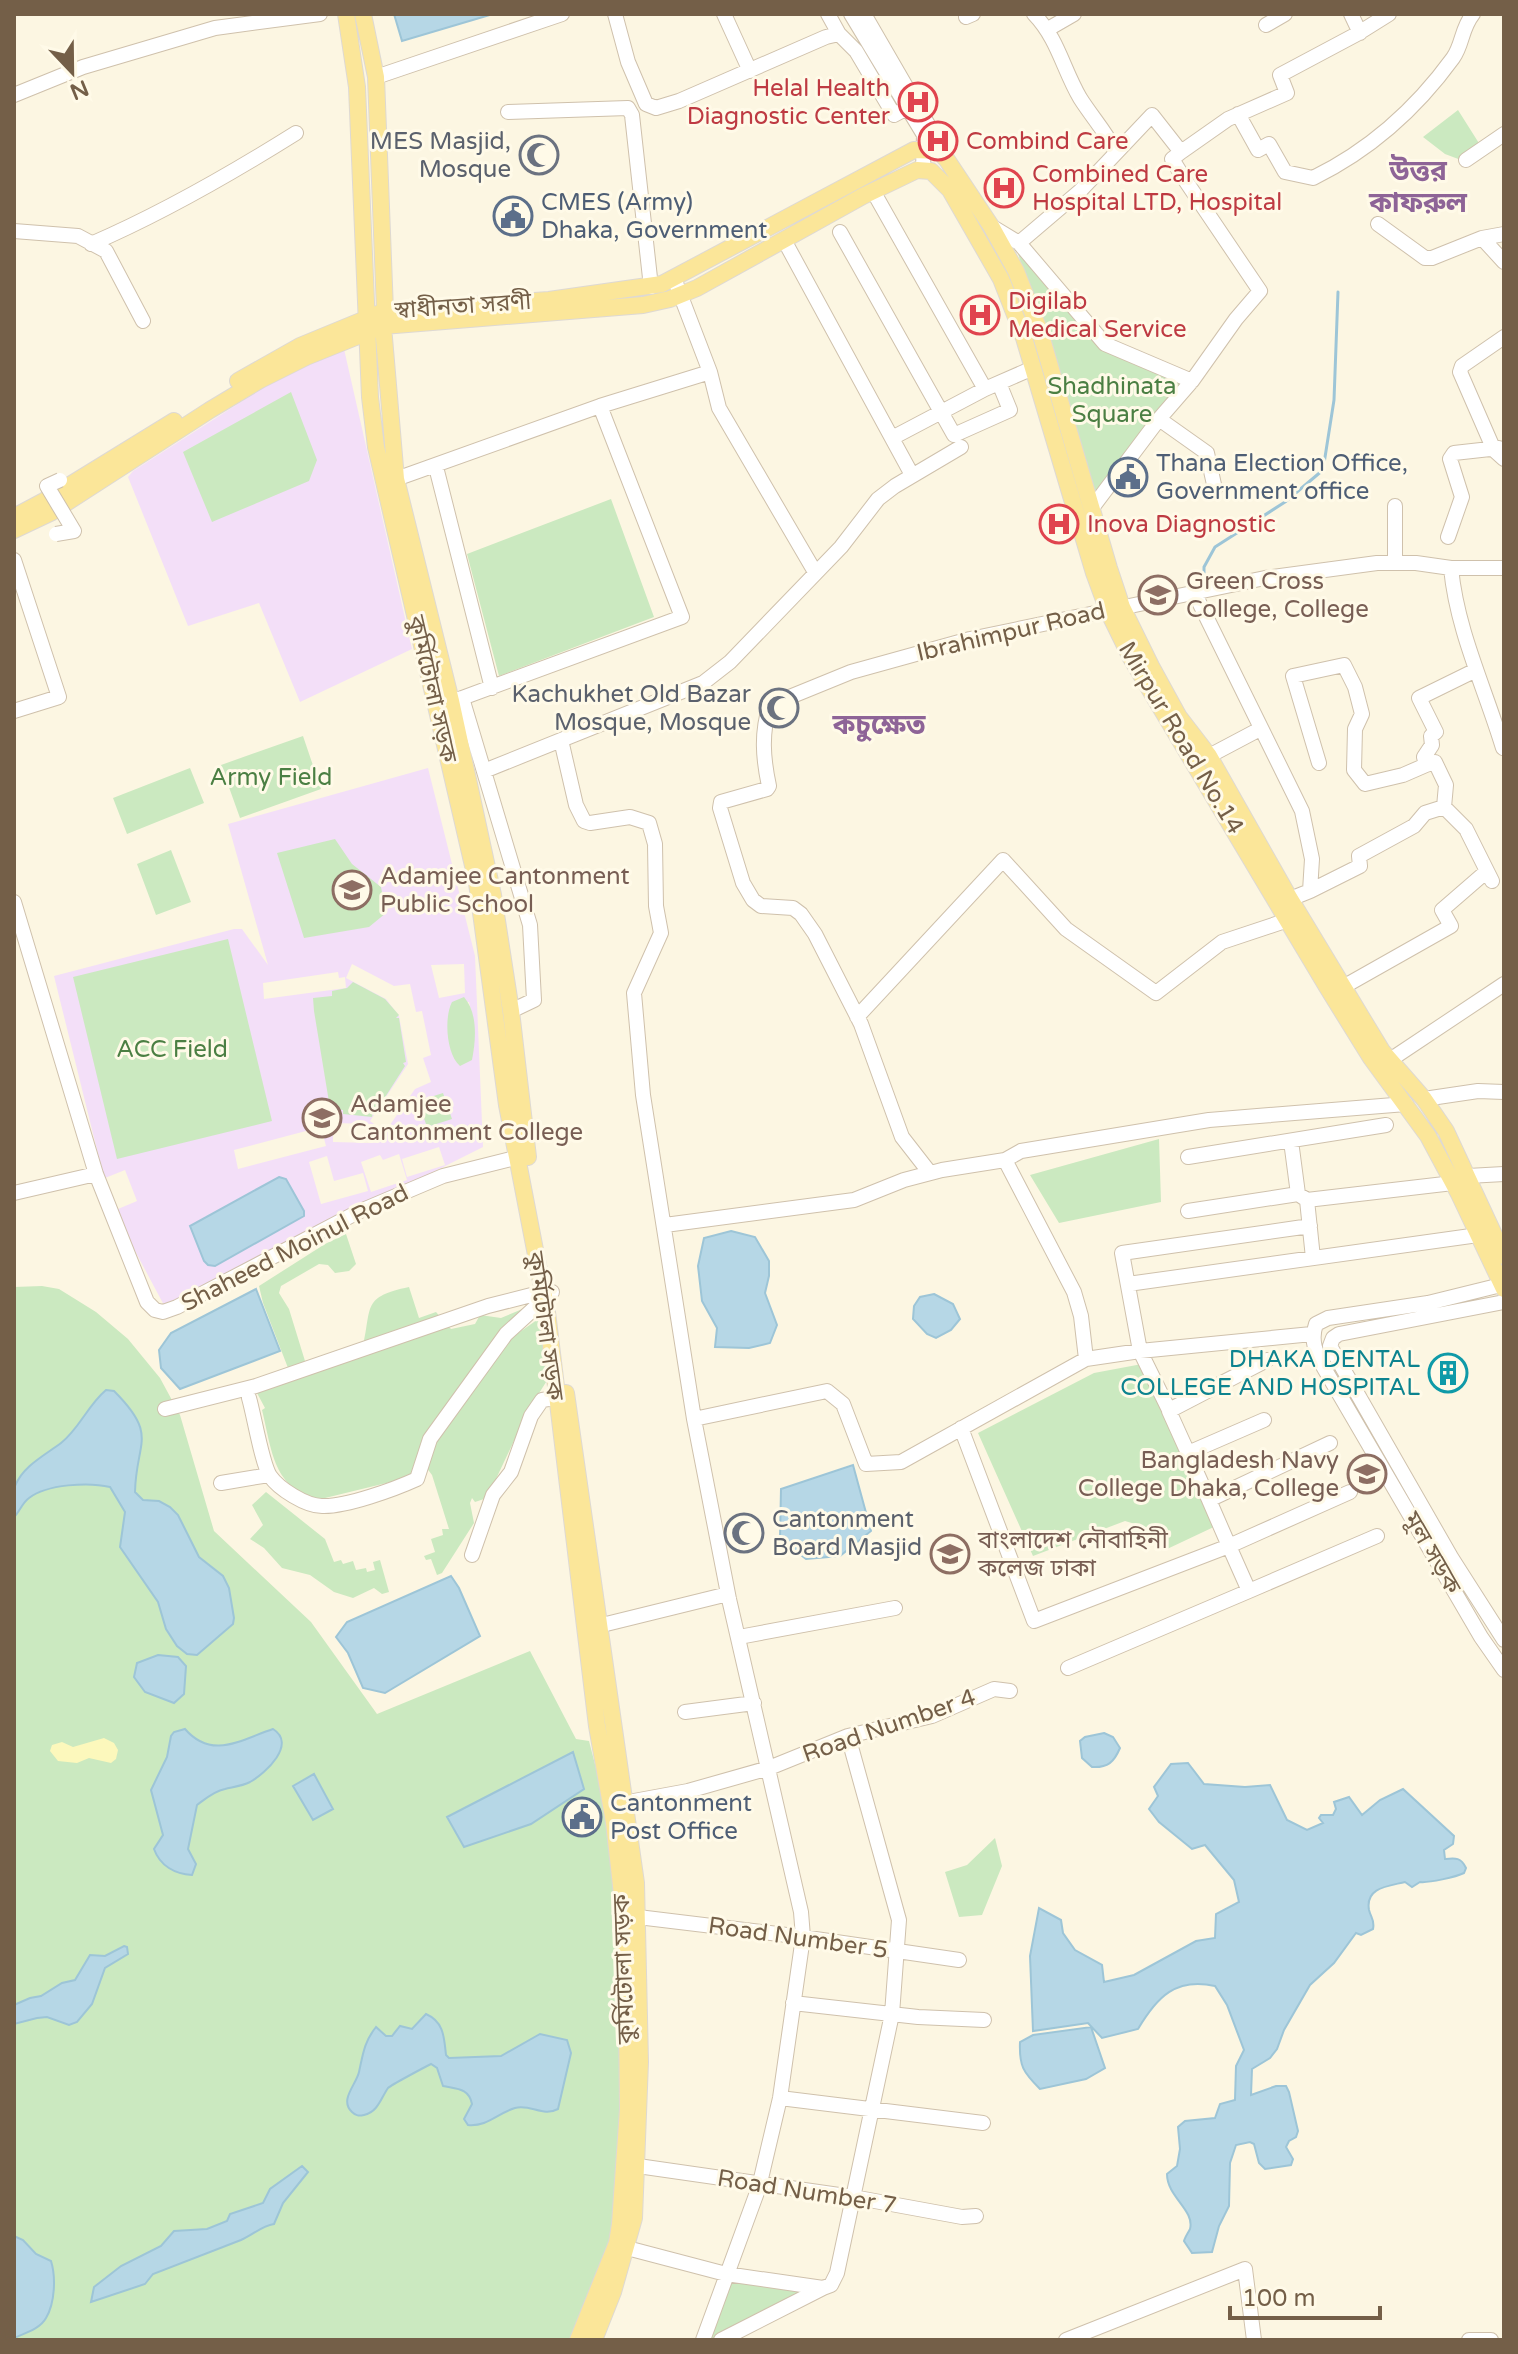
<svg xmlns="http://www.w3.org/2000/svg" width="1518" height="2354" viewBox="0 0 1518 2354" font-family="'Varela Round','Noto Sans Bengali',sans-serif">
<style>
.education{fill:#f3dff8;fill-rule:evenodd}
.green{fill:#cbe9c0}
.sand{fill:#fcf8bc}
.water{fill:#b6d7e6;stroke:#9dc5d7;stroke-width:2}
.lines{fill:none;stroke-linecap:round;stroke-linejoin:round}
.stream{stroke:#9dc5d7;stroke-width:3}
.minor-casing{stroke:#cfc1ac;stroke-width:16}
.major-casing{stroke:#ded9d3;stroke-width:18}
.minor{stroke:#fff;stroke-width:14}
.major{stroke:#fbe699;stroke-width:16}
.minor-bridge-casing{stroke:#cfc1ac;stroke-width:16;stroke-linecap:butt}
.minor-bridge{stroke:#fff;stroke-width:14}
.labels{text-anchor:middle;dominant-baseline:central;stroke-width:6;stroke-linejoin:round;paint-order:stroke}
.health-label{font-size:24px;fill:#be3a42;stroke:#fffae8;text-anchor:start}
.worship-label{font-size:24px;fill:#5b616d;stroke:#fffae8;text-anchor:end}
.service-label{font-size:24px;fill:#4e5e75;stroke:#fffae8;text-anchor:start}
.street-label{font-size:24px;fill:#745f48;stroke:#fffae8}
.park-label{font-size:24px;fill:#4b7f43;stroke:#fffae8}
.education-label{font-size:24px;fill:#785e54;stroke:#fffae8;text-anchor:start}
.culture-label{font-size:24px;fill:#0d838f;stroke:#fffae8;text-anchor:end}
.quarter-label{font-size:28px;font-weight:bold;fill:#8e6497;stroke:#fffae8}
</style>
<rect width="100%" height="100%" fill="#fcf6e2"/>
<!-- education -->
<path class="education" d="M344 349 412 649 300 702 259 603 188 626 128 477 133 471 286 373Z
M428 768 475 956 483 1147 165 1307 134 1249 104 1178 54 976 234 929H242L268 965 228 824ZM352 964 394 986 410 984 416 1012 422 1011 431 1055 423 1058 431 1082 415 1089 385 1132 370 1121 408 1064 399 1016 386 999 346 978ZM464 964 465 993 439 998 431 965ZM338 972 339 978 345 977 346 988 264 999 263 983ZM453 1002H469L474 1024V1050L449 1015ZM334 1009 403 1064 327 1089ZM333 1123 372 1124 371 1143 333 1142ZM321 1127 326 1146 238 1169 234 1150ZM439 1147 445 1165 407 1177 402 1159ZM399 1154 407 1180 371 1192 361 1162 380 1155 383 1160ZM327 1156 334 1181 363 1173 368 1191 321 1204 309 1162ZM125 1170 137 1201 118 1209 105 1178ZM286 1179 304 1211 303 1216 211 1266Z"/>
<!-- green -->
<path class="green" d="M1458 110 1482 148 1461 160 1445 154 1423 137Z
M1016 247 1107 350 1181 384 1094 502Z
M291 392 317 460 309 481 212 522 183 452Z
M611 499 654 617 499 676 467 554Z
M303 736 321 789 240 818 221 765Z
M190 768 204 803 127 834 113 798Z
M335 839 352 864 381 887 386 913 369 927 304 938 277 853Z
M171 850 191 902 156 915 137 864Z
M228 939 272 1121 117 1159 73 977Z
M353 982 385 999 399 1015 396 1018H399L406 1062 403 1063 405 1066 375 1113 373 1112 372 1117 343 1114V1110L330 1108 314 1011 313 998 332 996V991L347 988Z
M464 997C478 1013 476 1040 472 1060L460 1066C446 1054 444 1017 452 1002Z
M443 1093 452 1119 427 1127 418 1101Z
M1159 1139 1161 1202 1059 1223 1030 1175Z
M346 1234 356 1264 349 1271 335 1273 328 1265 319 1264 281 1286 279 1293 289 1309 305 1361 342 1354 363 1346C372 1306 362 1297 409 1287L419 1318 436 1312 451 1329 475 1324 480 1315 501 1318 532 1305 500 1346 544 1315 548 1379 529 1409 487 1498 475 1502 472 1498 470 1503 474 1523 442 1573 437 1575 431 1559 426 1560 424 1556 435 1552 431 1539 443 1535 442 1529H449L432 1475 426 1467 411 1477 321 1499C273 1491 272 1450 262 1410L265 1408 257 1393 261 1388 293 1381 263 1303 259 1286 325 1244Z
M42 1286 59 1289 96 1312 128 1339 160 1378 180 1415 214 1531 311 1622 377 1714 530 1651 576 1739 589 1741 612 1830 623 2046 615 2228 571 2340H14V1287Z
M1142 1364 1218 1525 1165 1550 1152 1529 1125 1521 1033 1556 978 1433 1094 1373Z
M266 1492 325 1539 334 1562 341 1560 343 1564 353 1561 356 1570 366 1568 367 1572 375 1570 373 1562 380 1560 389 1592 382 1594 374 1588 353 1598 334 1592 310 1575 282 1568 264 1548 250 1539 263 1525 252 1505Z
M995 1838 1002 1866 982 1915 959 1917 945 1872 967 1865Z
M727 2277 816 2290 716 2340H706Z"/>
<!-- sand -->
<path class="sand" d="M104 1738 114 1743 118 1750 116 1759 111 1763 89 1758 77 1763 58 1761 50 1751 52 1745 62 1742 73 1747Z"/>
<!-- water -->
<path class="water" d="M394 14H493L402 41Z
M279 1177 286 1179 304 1211V1216L215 1266 208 1265 204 1261 190 1226Z
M731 1231 755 1237 769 1261V1276L765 1293 777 1325 770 1343 749 1348 715 1347 717 1328 702 1301 698 1266 704 1238Z
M256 1289 280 1351 180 1389 161 1368 159 1350 171 1333Z
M934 1294 953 1304 960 1319 951 1330 936 1338 927 1334 913 1319 914 1306 920 1297Z
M106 1390 114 1391C159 1436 136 1441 135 1492L143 1500 159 1501 170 1507 178 1515 199 1557 223 1576 229 1588 234 1618 233 1624 197 1655 187 1654 177 1646 166 1629 158 1602 120 1547 125 1512 110 1487C89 1482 47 1484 29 1498 22 1503 19 1513 14 1517 14 1508 12 1494 15 1486 23 1466 45 1455 61 1443 79 1429 88 1405 106 1390Z
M853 1465 871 1531 840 1556 806 1559 780 1539 781 1489Z
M451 1576 459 1588 480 1636 385 1693 363 1688 348 1653 336 1637 347 1622Z
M158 1655 178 1657 186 1666 184 1694 174 1703 145 1692 134 1677 137 1663Z
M185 1729C212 1760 240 1740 273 1729 297 1744 266 1773 250 1782 242 1786 233 1787 225 1789 214 1791 205 1799 197 1805L188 1849 196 1864 192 1875C175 1874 160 1866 154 1849L163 1835 151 1790 167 1757 171 1736 174 1732Z
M1104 1733 1113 1737 1120 1748C1114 1762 1108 1768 1092 1767L1082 1758 1080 1741 1085 1737Z
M573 1752 584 1789 531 1824 464 1847 447 1817Z
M1188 1763 1204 1784 1245 1787 1270 1785 1287 1820 1307 1830 1323 1823 1319 1818 1321 1815H1333L1336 1809 1334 1802 1349 1797 1362 1815 1380 1800 1403 1789 1454 1836 1453 1844 1444 1850 1445 1859C1455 1858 1461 1857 1466 1868L1464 1873C1456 1877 1429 1883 1420 1882L1412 1887 1405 1882C1389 1886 1365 1887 1369 1910 1371 1918 1375 1920 1373 1929L1361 1935 1356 1933 1334 1963 1310 1985 1284 2030 1277 2049 1270 2058 1252 2069 1251 2095 1276 2086H1286L1289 2092 1298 2131 1296 2137 1289 2141 1286 2147 1293 2159 1291 2165 1265 2169 1259 2163 1254 2144 1250 2142 1236 2145 1230 2163 1229 2206 1219 2226 1212 2252 1192 2253 1184 2241C1185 2237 1188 2233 1190 2229 1195 2210 1167 2197 1167 2174L1177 2166 1180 2149 1178 2127 1185 2121 1215 2118 1220 2104 1235 2100 1236 2066 1244 2050 1227 2005 1215 1986C1176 1977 1157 1997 1138 2029L1102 2038 1088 2023 1033 2031 1030 1956 1039 1908 1061 1920 1063 1933 1075 1950 1102 1965 1104 1982 1134 1975 1196 1941 1215 1938 1216 1914 1239 1902 1234 1880 1205 1845 1192 1849 1159 1822 1149 1809 1158 1796 1154 1787 1171 1764Z
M314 1774 333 1809 313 1820 293 1786Z
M124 1946 127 1947 128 1954 105 1968 92 2004 77 2022 69 2025 47 2017 37 2018 14 2024V2005L30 1998 41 1996 62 1983 75 1980 90 1955 105 1956Z
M426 2014C444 2022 444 2037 446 2055L449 2058 501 2056 540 2034 567 2040 571 2053 558 2109C543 2117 531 2104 515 2108 498 2113 487 2127 468 2125L464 2119 472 2104C469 2088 457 2089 443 2086L437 2068 431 2064C425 2067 391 2085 388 2088 381 2098 378 2112 364 2115 359 2116 356 2116 352 2112 339 2100 356 2085 359 2072 363 2054 364 2042 376 2027L386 2036H392L400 2026 412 2029Z
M1091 2027 1105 2068 1086 2079 1040 2089C1023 2072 1019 2066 1020 2042L1033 2035Z
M302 2166 308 2172 283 2203 274 2224C261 2226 253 2235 241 2240L153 2274 145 2284 91 2302 94 2287 121 2266 161 2246 174 2231 207 2229 227 2221 230 2214 263 2203 270 2189Z
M14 2236 23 2240 36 2254 51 2261C56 2277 55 2303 46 2318 40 2329 25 2333 14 2338Z"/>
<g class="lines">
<!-- stream -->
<path class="stream" d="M1204 576V567L1215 547 1285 502 1323 470 1334 400 1338 292"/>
<defs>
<path id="minor" d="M615 14 628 62 646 104 656 108 679 101 826 37 839 34 856 51 894 115 907 108
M724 14 750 71
M828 14 839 34
M851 14 924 135 923 170
M864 14 930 128
M1034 14C1058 39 1063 69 1080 98 1092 117 1106 132 1116 152
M1351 14 1360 33
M966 17 973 14
M1266 25 1285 14
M1048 29 1074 14
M376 77 562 14
M14 95 83 67 215 28 320 14
M508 112 628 108 632 115 651 287
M1238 114 1258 150 1269 144 1285 172 1313 178C1370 150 1416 109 1453 58 1463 44 1461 29 1473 14
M1181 152 1228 119 1287 93 1280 75 1357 34 1389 14
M1466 160 1504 134
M873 191 985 389
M1378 224 1425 258H1432L1482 238
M991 226 1019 243 1105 344 1192 381
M14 231 78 236 106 251 143 321
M840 232 954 435 1010 410 999 383
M1504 234 1482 238 1504 262
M784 240 912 475
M1019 243 1080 191 1152 115 1181 152 1172 159 1183 177 1260 291 1236 319 1192 381 1159 419 1092 508
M91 244C163 213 229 175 296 133
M1504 337 1462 366 1460 372 1494 450 1504 459
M710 372 719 408 815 572
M1159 419 1207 453 1215 489
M892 438 985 389 1033 368
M436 467 492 688
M396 479 600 406 710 372 674 278
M1448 537 1462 497 1450 459 1454 453 1499 448
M14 560 59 697 14 711
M1395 563V506
M1451 568C1457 631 1485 688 1503 748
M1194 592 1302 811 1312 859 1310 891 1290 899
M462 698 682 617 600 406
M456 700 462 698 530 925 534 1000 511 1011
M561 740 576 805 584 821 590 823 630 817 649 823 655 844 656 906 661 933 634 993 643 1095 694 1419 729 1599 801 1912 803 1937 780 2098 759 2187 703 2340
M1209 756 1260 729
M1319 763 1293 676 1344 665 1355 687 1362 714 1355 729 1354 770 1365 784 1403 775 1426 765 1424 757 1432 745 1431 736 1436 732 1419 698 1476 670
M1426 765 1435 762 1446 785 1444 807 1466 829 1492 881
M484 771 703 683 730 662 841 547 878 499 895 486 961 447
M1310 891 1360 866 1359 856 1414 826 1425 813 1444 807
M14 902 96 1174 147 1302 155 1310 163 1312 177 1307 358 1212 443 1176 527 1155
M1343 987 1451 926 1442 910 1487 871
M857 1017 1003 860 1066 929 1156 993 1222 942 1288 920
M1390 1060 1504 984
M1424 1099 1478 1091 1504 1092
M1291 1141 1298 1194 1307 1200 1453 1183
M1188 1157 1386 1125
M1005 1160 1074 1292 1081 1316 1086 1359
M930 1173 902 1137 861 1024 815 934 801 914 793 908 761 906 753 900 743 883 720 808 721 802 767 789 769 786C763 758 761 733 770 705L851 672 970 639 1265 578 1377 563H1416L1451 568H1504
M1468 1176 1504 1174
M14 1193 96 1174
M1307 1200 1313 1258
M1188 1211 1298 1194
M665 1225 854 1200 904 1180 942 1170 1005 1160 1021 1151 1209 1120 1406 1104
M1310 1226 1122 1253 1140 1351 1169 1410 1267 1360 1169 1411 1188 1453 1264 1420 1188 1453 1209 1500 1330 1443 1209 1500 1229 1546 1350 1492 1229 1546 1249 1591 1377 1536
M1128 1284 1478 1235
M1501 1285 1428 1303 1328 1318 1316 1324C1310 1341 1316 1353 1324 1368L1481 1637 1504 1670
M1504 1302 1339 1334 1333 1338 1330 1346 1451 1557 1504 1640
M249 1398C254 1415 262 1464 270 1476 279 1489 306 1506 322 1506 346 1507 395 1489 417 1479L430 1439 506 1334 552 1292
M165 1409 256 1386 488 1306 543 1292H552
M694 1419 827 1391 843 1404 866 1464 901 1462 1086 1359 1140 1351 1312 1334
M961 1428 1034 1621 1229 1546
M221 1483 269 1475
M472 1555 493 1495 511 1472 531 1416 542 1400 555 1398 567 1400
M598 1626 728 1594
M739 1637 895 1608
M1068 1668 1249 1591
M685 1712 754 1703
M623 1803 688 1791 769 1768 848 1736 932 1716 994 1689 1010 1691
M638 1917 795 1936 959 1960
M793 2003 918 2017 984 2020
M780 2098 983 2123
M638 2166 853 2197 962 2217 976 2216
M627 2248 726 2274 823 2288 721 2340
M823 2288 831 2285 837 2273 892 2014 899 1920 848 1736
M1066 2340 1245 2269 1254 2340
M1469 2340H1491"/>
<path id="major" d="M346 14 357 87 370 397 376 447 477 883 507 1105 547 1312 597 1726 614 1822 626 1931 628 2109 620 2224 617 2243 578 2340
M363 14 376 77 385 311 383 326 396 479 451 701 493 895 511 1011 528 1157
M238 381 300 346 385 311 549 300 662 284 914 150 939 151 947 160 991 226 1016 271 1040 332 1109 568 1122 607 1151 666 1179 717 1209 756 1290 899 1382 1051 1424 1099 1446 1131 1504 1256
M14 517 44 501 174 421
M14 530 52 512 210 410 260 380 306 357 383 326 643 305 670 299 697 288 863 196 917 170 931 171 950 190 1001 279 1024 338 1094 573 1108 611 1131 658 1327 987 1371 1058 1428 1136 1459 1194 1504 1289
M566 1393 636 1883 640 2062 634 2218 613 2292 594 2340"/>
</defs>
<!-- minor casing -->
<use href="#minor" class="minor-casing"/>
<!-- major casing -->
<use href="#major" class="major-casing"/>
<!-- minor -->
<use href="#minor" class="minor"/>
<!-- major -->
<use href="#major" class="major"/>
<defs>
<path id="minor-bridge" d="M56 534 74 531 47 486 60 480"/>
</defs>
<!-- minor-bridge casing -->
<use href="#minor-bridge" class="minor-bridge-casing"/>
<!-- minor-bridge -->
<use href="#minor-bridge" class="minor-bridge"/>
</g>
<!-- icons -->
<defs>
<symbol id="hospital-ring" viewBox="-11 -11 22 22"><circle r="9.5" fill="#fffae8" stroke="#e0444e" stroke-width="1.5"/><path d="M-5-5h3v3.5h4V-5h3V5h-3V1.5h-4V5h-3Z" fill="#e0444e"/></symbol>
<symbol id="mosque-ring" viewBox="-11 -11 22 22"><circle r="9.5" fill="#fffae8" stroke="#6b7280" stroke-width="1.5"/><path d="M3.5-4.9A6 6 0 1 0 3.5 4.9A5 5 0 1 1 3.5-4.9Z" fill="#6b7280"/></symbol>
<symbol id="civic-ring" viewBox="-11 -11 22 22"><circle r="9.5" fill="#fffae8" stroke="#5c6f8a" stroke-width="1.5"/><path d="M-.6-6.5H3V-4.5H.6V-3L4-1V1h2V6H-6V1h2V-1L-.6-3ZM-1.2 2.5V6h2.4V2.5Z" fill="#5c6f8a"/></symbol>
<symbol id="university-ring" viewBox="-11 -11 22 22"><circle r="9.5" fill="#fffae8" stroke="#8d6e63" stroke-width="1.5"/><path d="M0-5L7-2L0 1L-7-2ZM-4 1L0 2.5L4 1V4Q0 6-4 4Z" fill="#8d6e63"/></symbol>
<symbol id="school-ring" viewBox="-11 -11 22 22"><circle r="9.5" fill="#fffae8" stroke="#8d6e63" stroke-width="1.5"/><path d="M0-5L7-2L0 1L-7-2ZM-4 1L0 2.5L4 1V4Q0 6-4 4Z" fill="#8d6e63"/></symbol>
<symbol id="building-ring" viewBox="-11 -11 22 22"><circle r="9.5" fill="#fffae8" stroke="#0f9aa8" stroke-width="1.5"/><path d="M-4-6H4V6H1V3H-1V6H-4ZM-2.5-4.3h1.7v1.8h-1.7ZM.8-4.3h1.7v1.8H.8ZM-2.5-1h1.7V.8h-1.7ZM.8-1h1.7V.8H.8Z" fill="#0f9aa8"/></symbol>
</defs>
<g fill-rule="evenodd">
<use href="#hospital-ring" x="896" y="80" width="44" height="44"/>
<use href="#hospital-ring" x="916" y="119" width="44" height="44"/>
<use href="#mosque-ring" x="517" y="133" width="44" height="44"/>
<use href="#hospital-ring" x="982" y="166" width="44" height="44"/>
<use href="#civic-ring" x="491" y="194" width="44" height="44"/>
<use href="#hospital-ring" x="958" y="293" width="44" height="44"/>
<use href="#civic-ring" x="1106" y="455" width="44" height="44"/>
<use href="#hospital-ring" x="1037" y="502" width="44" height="44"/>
<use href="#university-ring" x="1136" y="573" width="44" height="44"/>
<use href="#mosque-ring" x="757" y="686" width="44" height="44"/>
<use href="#school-ring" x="330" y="868" width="44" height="44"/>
<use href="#university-ring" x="300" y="1096" width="44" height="44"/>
<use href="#building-ring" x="1426" y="1351" width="44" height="44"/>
<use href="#university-ring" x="1345" y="1452" width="44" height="44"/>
<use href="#mosque-ring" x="722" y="1511" width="44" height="44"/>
<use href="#school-ring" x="928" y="1532" width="44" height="44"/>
<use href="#civic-ring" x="560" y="1795" width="44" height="44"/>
</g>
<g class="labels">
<!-- health labels -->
<g class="health-label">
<text x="890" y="88" text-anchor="end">Helal Health<tspan x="890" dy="28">Diagnostic Center</tspan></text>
<text x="966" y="141">Combind Care</text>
<text x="1032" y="174">Combined Care<tspan x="1032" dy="28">Hospital LTD, Hospital</tspan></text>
<text x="1008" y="301">Digilab<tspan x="1008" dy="28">Medical Service</tspan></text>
<text x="1087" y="524">Inova Diagnostic</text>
</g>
<!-- worship labels -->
<g class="worship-label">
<text x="511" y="141">MES Masjid,<tspan x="511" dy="28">Mosque</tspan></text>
<text x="751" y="694">Kachukhet Old Bazar<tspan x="751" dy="28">Mosque, Mosque</tspan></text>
<text x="772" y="1519" text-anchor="start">Cantonment<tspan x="772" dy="28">Board Masjid</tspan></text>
</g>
<!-- service labels -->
<g class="service-label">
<text x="541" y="202">CMES (Army)<tspan x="541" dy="28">Dhaka, Government</tspan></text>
<text x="1156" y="463">Thana Election Office,<tspan x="1156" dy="28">Government office</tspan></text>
<text x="610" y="1803">Cantonment<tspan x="610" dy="28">Post Office</tspan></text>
</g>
<!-- street labels -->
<g class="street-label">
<text transform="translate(463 306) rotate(-4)">স্বাধীনতা সরণী</text>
<text transform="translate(1011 632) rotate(-13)">Ibrahimpur Road</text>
<text transform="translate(432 689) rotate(77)">কুর্মিটোলা সড়ক</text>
<text transform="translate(1181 738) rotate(59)">Mirpur Road No.14</text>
<text transform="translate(295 1248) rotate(-27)">Shaheed Moinul Road</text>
<text transform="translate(545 1326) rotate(82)">কুর্মিটোলা সড়ক</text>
<text transform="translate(1432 1553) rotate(60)">মূল সড়ক</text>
<text transform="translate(889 1726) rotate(-19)">Road Number 4</text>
<text transform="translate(798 1938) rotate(8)">Road Number 5</text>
<text transform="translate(624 1969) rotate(-92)">কুর্মিটোলা সড়ক</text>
<text transform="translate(807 2192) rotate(9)">Road Number 7</text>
</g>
<!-- park labels -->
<g class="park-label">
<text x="1112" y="386">Shadhinata<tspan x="1112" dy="28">Square</tspan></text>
<text x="271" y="777">Army Field</text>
<text x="172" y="1049">ACC Field</text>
</g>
<!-- education labels -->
<g class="education-label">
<text x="1186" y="581">Green Cross<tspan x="1186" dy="28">College, College</tspan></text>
<text x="380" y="876">Adamjee Cantonment<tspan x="380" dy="28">Public School</tspan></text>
<text x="350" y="1104">Adamjee<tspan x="350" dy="28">Cantonment College</tspan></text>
<text x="1339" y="1460" text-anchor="end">Bangladesh Navy<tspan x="1339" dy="28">College Dhaka, College</tspan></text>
<text x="978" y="1540">বাংলাদেশ নৌবাহিনী<tspan x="978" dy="28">কলেজ ঢাকা</tspan></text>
</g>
<!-- culture labels -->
<g class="culture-label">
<text x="1420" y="1359">DHAKA DENTAL<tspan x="1420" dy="28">COLLEGE AND HOSPITAL</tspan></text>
</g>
<!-- quarter labels -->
<g class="quarter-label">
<text x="1418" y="171">উত্তর<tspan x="1418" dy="32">কাফরুল</tspan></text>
<text x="879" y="725">কচুক্ষেত</text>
</g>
</g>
<!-- border -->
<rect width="1518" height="2354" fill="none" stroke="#745f48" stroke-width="32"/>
<!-- north arrow -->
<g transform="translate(72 72) rotate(158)" stroke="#fffae8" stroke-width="6" paint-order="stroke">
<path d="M0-6L14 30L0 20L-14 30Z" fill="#745f48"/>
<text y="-12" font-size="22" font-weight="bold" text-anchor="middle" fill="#745f48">N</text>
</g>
<!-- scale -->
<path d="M1230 2306v12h150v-12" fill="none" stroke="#745f48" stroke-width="4"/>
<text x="1242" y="2306" font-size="24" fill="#745f48" stroke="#fffae8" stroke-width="6" paint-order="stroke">100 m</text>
</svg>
